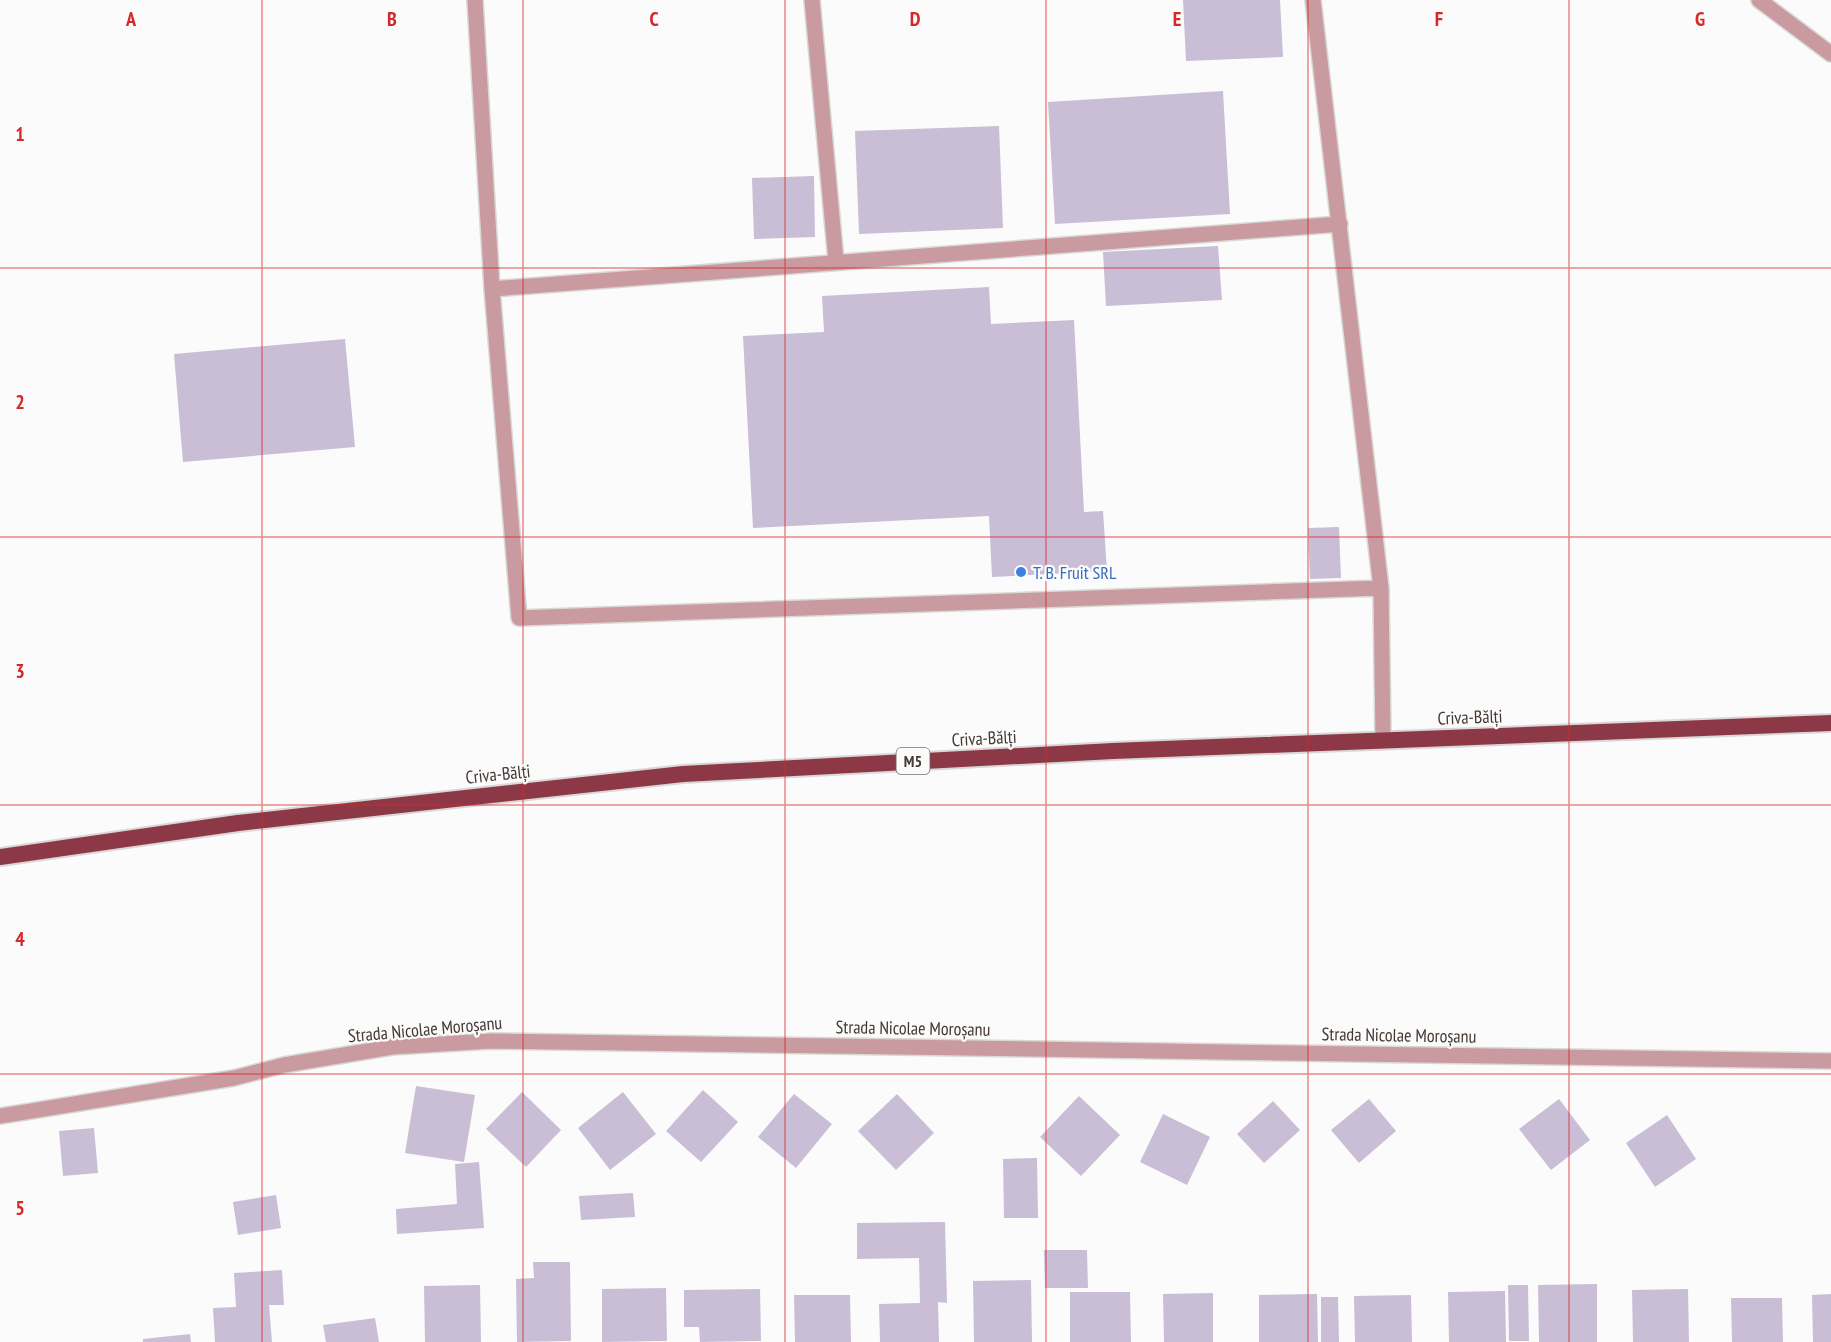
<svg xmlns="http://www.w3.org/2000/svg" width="1831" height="1342" viewBox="0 0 1831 1342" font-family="'PT Sans Narrow',sans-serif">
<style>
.building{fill:#cabdd6}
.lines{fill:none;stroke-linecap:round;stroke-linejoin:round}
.service-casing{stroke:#dad8d7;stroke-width:18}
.minor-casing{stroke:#dad8d7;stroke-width:18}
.trunk-casing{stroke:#dad8d7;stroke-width:20}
.service{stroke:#c99a9f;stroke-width:15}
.minor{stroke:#c99a9f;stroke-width:15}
.trunk{stroke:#8c3846;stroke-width:16}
.grid{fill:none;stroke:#d62828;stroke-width:1.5;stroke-opacity:0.55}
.shop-dot{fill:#3f7fe0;stroke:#fbfbfb;stroke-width:2}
.labels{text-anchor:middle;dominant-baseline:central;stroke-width:4.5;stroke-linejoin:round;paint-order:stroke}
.shield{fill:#fbfbfb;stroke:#7a726e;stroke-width:1.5}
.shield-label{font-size:16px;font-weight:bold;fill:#433832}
.shop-label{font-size:18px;fill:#366cbe;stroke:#fbfbfb;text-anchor:start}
.street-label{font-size:18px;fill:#433832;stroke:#fbfbfb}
.grid-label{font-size:20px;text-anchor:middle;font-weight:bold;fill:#d62828;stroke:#fbfbfb;stroke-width:4.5;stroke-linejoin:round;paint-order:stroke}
</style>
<rect width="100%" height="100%" fill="#fbfbfb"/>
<!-- building -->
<path class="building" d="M1183 0H1280L1283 57 1186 61Z
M1223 91 1230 214 1055 224 1048 102Z
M999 126 1003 228 859 234 855 131Z
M814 176 815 237 754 239 752 178Z
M1218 246 1222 300 1106 306 1103 252Z
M989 287 991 324 1074 320 1084 512 1103 511 1107 571 992 577 989 516 753 528 743 336 824 332 822 296Z
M345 339 355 447 183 462 174 354Z
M1339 527 1341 578 1310 579 1308 528Z
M416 1086 475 1095 464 1162 405 1153Z
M703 1090 738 1122 701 1162 666 1131Z
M522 1092 561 1130 526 1167 486 1129Z
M623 1092 656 1134 610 1170 578 1128Z
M794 1094 832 1124 796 1168 758 1137Z
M897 1094 934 1133 896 1170 858 1131Z
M1079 1096 1120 1135 1081 1176 1040 1137Z
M1369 1099 1396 1131 1359 1163 1331 1130Z
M1559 1099 1590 1140 1551 1170 1519 1129Z
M1273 1101 1300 1130 1264 1163 1237 1134Z
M1163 1114 1210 1137 1187 1185 1140 1162Z
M1667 1115 1696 1159 1655 1187 1626 1143Z
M94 1128 98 1173 63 1176 59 1131Z
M1037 1158 1038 1218H1004L1003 1159Z
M479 1162 484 1228 397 1234 396 1209 457 1204 455 1164Z
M633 1193 635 1217 581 1220 579 1196Z
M276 1195 281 1228 238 1235 233 1202Z
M945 1222 947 1303 938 1302 939 1342H880L879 1304 920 1303 919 1258 857 1259V1223Z
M1044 1250H1087L1088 1288H1045Z
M533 1262H570L571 1341 517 1342 516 1279 534 1278Z
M282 1270 284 1305H269L272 1342H215L213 1308 236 1307 234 1273Z
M1031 1280 1032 1342H974L973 1281Z
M1597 1284V1342H1539L1538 1285Z
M480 1285 481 1342H425L424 1286Z
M1508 1285H1528L1529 1341H1509Z
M666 1288 667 1341 602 1342V1289Z
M760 1289 761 1341 700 1342 699 1327H684V1290Z
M1688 1289 1689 1342H1633L1632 1290Z
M1505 1291 1506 1342H1449L1448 1292Z
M1070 1292H1130L1131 1342H1070Z
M1213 1293V1342H1164L1163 1294Z
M1317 1294 1318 1342H1259V1295Z
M1831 1294V1342H1813L1812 1295Z
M794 1295H850L851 1342H795Z
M1411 1295 1412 1342H1355L1354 1296Z
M1321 1297H1338L1339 1342H1321Z
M1731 1298H1782L1783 1342H1732Z
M375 1318 379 1342H326L323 1325Z
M190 1334 191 1342H143V1339Z"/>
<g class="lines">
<defs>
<path id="service" d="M475 0 492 289 519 618 1381 588
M812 0 836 261
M1313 0 1381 588 1383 740
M492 289 1340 224"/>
<path id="minor" d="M1759 0 1831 54
M0 1116 234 1078 284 1065 392 1047 491 1041 1831 1061"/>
<path id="trunk" d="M0 857 238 823 683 774 1113 751 1831 723"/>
</defs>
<!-- service casing -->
<use href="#service" class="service-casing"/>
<!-- minor casing -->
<use href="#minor" class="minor-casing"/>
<!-- trunk casing -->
<use href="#trunk" class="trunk-casing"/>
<!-- service -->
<use href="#service" class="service"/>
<!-- minor -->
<use href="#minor" class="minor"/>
<!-- trunk -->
<use href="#trunk" class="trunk"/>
</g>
<!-- grid -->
<path class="grid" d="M262 0V1342M523 0V1342M785 0V1342M1046 0V1342M1308 0V1342M1569 0V1342M0 268H1831M0 537H1831M0 805H1831M0 1074H1831"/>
<!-- markers -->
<circle class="shop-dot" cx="1021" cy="572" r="6"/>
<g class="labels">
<!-- shield labels -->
<rect class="shield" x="896.5" y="748" width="33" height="26" rx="4.5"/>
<g class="shield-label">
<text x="913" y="761">M5</text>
</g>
<!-- shop labels -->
<g class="shop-label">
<text x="1033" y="572">T. B. Fruit SRL</text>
</g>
<!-- street labels -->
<g class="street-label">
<text transform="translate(1470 717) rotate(-2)">Criva-Bălți</text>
<text transform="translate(984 738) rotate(-3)">Criva-Bălți</text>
<text transform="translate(498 774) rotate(-6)">Criva-Bălți</text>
<text transform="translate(913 1028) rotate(1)">Strada Nicolae Moroșanu</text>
<text transform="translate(425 1029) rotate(-5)">Strada Nicolae Moroșanu</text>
<text transform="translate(1399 1035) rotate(1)">Strada Nicolae Moroșanu</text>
</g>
</g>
<g class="grid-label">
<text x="131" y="26">A</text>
<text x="392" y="26">B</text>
<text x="654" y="26">C</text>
<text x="915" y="26">D</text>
<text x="1177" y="26">E</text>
<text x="1439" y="26">F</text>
<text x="1700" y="26">G</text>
<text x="20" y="141">1</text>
<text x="20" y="409">2</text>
<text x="20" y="678">3</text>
<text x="20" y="946">4</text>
<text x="20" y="1215">5</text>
</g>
</svg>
